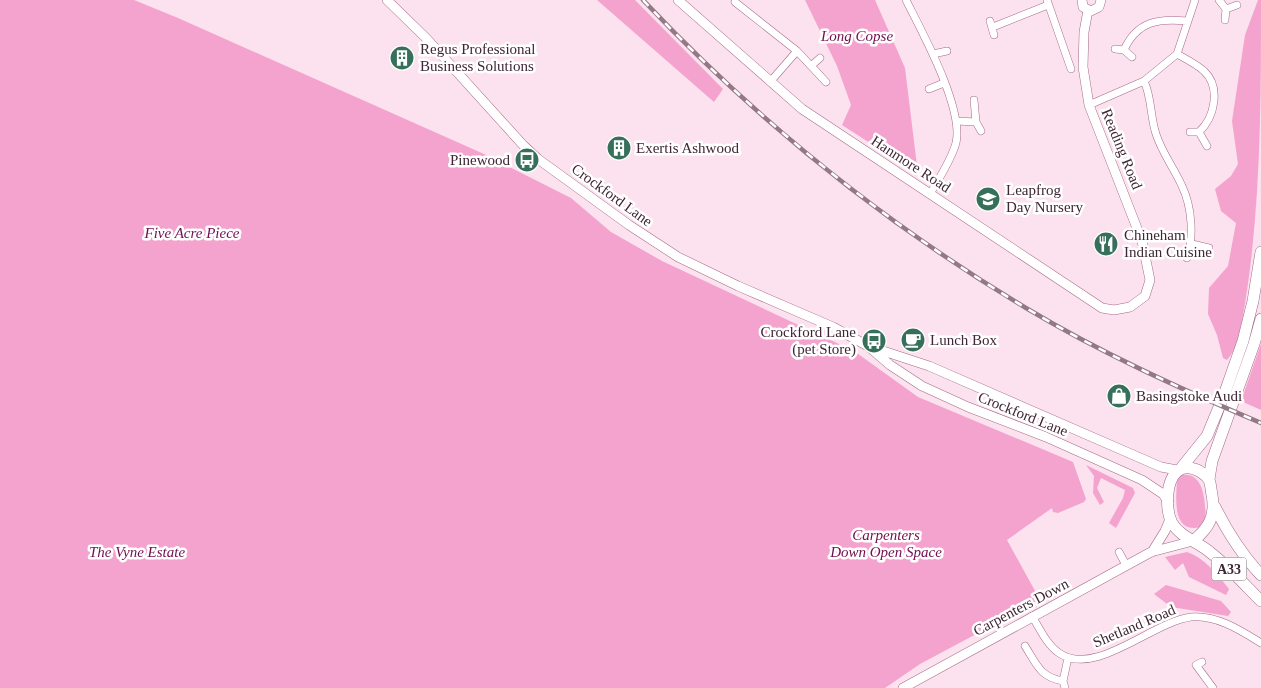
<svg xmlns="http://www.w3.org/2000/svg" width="1261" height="688" viewBox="0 0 1261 688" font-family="'Times New Roman',serif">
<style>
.green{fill:#f4a3ce}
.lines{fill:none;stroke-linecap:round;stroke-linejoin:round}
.minor-casing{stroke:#a46a89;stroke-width:8}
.tertiary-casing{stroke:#a46a89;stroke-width:10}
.trunk-casing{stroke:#a46a89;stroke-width:12}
.minor{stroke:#fff;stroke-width:7}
.tertiary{stroke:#fff;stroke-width:9}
.trunk{stroke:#fff;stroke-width:11}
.rail-casing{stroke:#937986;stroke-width:4.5}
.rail{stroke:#fff;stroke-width:2.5;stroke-dasharray:8;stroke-linecap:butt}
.labels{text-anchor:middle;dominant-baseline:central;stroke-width:5;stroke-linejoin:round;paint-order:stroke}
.shield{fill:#fff;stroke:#796771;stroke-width:1}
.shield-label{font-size:14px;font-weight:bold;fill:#3f2634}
.park-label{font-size:15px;font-style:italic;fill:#720d50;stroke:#fff}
.poi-label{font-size:15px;fill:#3f2634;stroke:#fff;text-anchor:start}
.street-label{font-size:15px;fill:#3f2634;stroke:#fff}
</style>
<rect width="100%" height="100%" fill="#fce1ee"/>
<!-- green -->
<path class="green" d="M0 0H134L178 18 484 154 571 198 611 232 662 261 854 351 918 397 1073 462 1086 499 1084 502 1058 513 1053 512 1052 508 1007 540 1040 600 920 664 885 688H0Z
M597 0H635L723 89 714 102Z
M805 0H875L905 68 918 174 842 125 851 105 837 66Z
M1258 0H1261C1261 107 1261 217 1242 321 1238 335 1237 349 1227 360L1223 358 1217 335 1208 314 1209 288 1228 266 1236 223 1221 211 1215 189 1231 176 1238 164 1232 121 1245 35Z
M1261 344V410L1241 401Z
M1086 465 1133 488 1135 493 1116 528 1109 523 1123 498 1125 490 1101 478 1097 488 1104 502 1100 505 1093 493 1094 476Z
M1182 475C1205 471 1205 504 1206 519L1200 527C1172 534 1176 498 1177 481Z
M1187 552C1205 558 1217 574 1229 589L1226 595 1189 577 1183 563 1175 570 1165 557Z
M1166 585 1221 601 1231 612 1228 616 1171 607 1154 594Z"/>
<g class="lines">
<defs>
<path id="minor" d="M906 0C922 32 964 108 956 143 951 161 939 178 930 194
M1047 0 1071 69
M1219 0 1226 9
M735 2 797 51 826 82
M1225 20 1226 9 1237 5
M990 21 994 35
M993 27 1048 5
M1115 49 1124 50 1132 57
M1124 50C1137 21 1159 18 1187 21
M933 54 947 51
M1177 54C1186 59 1196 64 1204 71 1221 87 1215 117 1199 132H1190
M811 66 820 58
M1144 81C1152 98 1150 116 1156 134 1162 153 1174 168 1182 186 1192 207 1194 237 1187 258
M770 82 797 51
M929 89 944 83
M974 100 976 122 981 131
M1089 105 1144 81 1177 54 1195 0
M956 121 976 122
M1199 132 1207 146
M1192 244 1209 248
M1119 552 1126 565
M1032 616C1040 629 1047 645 1059 653 1095 678 1152 622 1191 617 1217 615 1240 630 1261 643
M1025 646C1037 665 1040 677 1063 681
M1202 662 1196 665 1213 688
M1065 688 1063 681 1068 658"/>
<path id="tertiary" d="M387 0 427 39 523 145 538 159 629 225 678 257 738 286 833 327 868 346 890 365 922 386 968 407 1046 437 1142 480 1163 494 1169 503
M678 0 802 109 1090 300 1102 308 1114 310 1130 307 1145 296 1150 280 1142 241 1089 105 1083 67 1084 32 1088 10
M1082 0 1083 7 1091 11 1099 7 1101 0
M871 347 929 366 1161 467 1177 470
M1152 552 1165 531 1170 519
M903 688 1151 552 1193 541"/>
<path id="trunk" d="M1182 467 1207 436 1224 395 1243 341 1253 301 1261 252
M1209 479 1212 461 1254 344 1261 319
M1215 507C1227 531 1242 555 1261 575
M1193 541C1209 528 1216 516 1212 495 1211 491 1211 484 1209 480 1207 476 1199 470 1194 469 1166 460 1163 506 1172 523 1181 538 1199 542 1211 553 1229 567 1245 585 1261 601"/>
</defs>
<!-- minor casing -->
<use href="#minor" class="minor-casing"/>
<!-- tertiary casing -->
<use href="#tertiary" class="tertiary-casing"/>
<!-- trunk casing -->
<use href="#trunk" class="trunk-casing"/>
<!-- minor -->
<use href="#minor" class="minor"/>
<!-- tertiary -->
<use href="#tertiary" class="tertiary"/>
<!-- trunk -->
<use href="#trunk" class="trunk"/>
<defs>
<path id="rail" d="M643 0C755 119 886 224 1026 308 1101 353 1181 389 1261 423"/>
</defs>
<!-- rail casing -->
<use href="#rail" class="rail-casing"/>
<!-- rail -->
<use href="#rail" class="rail"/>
</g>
<!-- icons -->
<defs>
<symbol id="building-disc" viewBox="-11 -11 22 22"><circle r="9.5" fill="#36705a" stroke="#fff"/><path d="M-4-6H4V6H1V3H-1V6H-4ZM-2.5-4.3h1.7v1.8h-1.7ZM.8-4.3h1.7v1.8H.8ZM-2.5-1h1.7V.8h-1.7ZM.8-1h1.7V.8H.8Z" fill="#fff"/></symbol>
<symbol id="bus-disc" viewBox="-11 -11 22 22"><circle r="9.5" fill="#36705a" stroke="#fff"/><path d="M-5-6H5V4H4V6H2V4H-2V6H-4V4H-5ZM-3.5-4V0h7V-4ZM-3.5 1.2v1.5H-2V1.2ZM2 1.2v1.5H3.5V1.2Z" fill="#fff"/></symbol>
<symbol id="school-disc" viewBox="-11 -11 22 22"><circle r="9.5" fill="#36705a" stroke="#fff"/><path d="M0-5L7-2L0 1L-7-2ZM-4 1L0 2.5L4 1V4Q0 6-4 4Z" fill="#fff"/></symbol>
<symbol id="restaurant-disc" viewBox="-11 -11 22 22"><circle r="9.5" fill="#36705a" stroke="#fff"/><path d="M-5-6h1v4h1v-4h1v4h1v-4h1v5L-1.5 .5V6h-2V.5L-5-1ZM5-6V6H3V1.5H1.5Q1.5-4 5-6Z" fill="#fff"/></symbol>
<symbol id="cafe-disc" viewBox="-11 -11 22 22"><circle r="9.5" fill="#36705a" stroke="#fff"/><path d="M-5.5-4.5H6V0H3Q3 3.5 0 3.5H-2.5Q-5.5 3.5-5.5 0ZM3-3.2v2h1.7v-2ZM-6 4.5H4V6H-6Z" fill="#fff"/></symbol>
<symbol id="shop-disc" viewBox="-11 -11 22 22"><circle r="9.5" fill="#36705a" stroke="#fff"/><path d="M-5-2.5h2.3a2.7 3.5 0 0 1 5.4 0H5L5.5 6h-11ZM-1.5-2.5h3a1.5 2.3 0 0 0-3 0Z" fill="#fff"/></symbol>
</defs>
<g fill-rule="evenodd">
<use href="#building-disc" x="388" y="44" width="28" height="28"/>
<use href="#building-disc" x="605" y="134" width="28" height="28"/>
<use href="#bus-disc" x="513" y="146" width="28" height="28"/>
<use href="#school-disc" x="974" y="185" width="28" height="28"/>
<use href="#restaurant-disc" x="1092" y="230" width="28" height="28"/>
<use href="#cafe-disc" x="899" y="326" width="28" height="28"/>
<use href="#bus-disc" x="860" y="327" width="28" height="28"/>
<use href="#shop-disc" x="1105" y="382" width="28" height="28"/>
</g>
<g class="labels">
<!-- shield labels -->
<rect class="shield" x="1211.5" y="557.5" width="35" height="23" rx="4"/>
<g class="shield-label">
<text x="1229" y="569">A33</text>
</g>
<!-- park labels -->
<g class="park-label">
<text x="857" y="36">Long Copse</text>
<text x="192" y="233">Five Acre Piece</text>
<text x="886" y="535">Carpenters<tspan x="886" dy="17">Down Open Space</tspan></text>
<text x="137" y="552">The Vyne Estate</text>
</g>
<!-- poi labels -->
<g class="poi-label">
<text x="420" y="49">Regus Professional<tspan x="420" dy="17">Business Solutions</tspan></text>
<text x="636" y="148">Exertis Ashwood</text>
<text x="510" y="160" text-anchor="end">Pinewood</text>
<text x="1006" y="190">Leapfrog<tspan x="1006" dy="17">Day Nursery</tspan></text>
<text x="1124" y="235">Chineham<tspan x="1124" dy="17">Indian Cuisine</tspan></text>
<text x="856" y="332" text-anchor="end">Crockford Lane<tspan x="856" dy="17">(pet Store)</tspan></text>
<text x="930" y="340">Lunch Box</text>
<text x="1136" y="396">Basingstoke Audi</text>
</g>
<!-- street labels -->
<g class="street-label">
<text transform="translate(1122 149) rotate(68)">Reading Road</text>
<text transform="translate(911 164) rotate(33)">Hanmore Road</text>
<text transform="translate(612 195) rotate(36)">Crockford Lane</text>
<text transform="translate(1023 414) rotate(22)">Crockford Lane</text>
<text transform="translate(1021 607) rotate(-28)">Carpenters Down</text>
<text transform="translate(1134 626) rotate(-23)">Shetland Road</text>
</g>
</g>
</svg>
